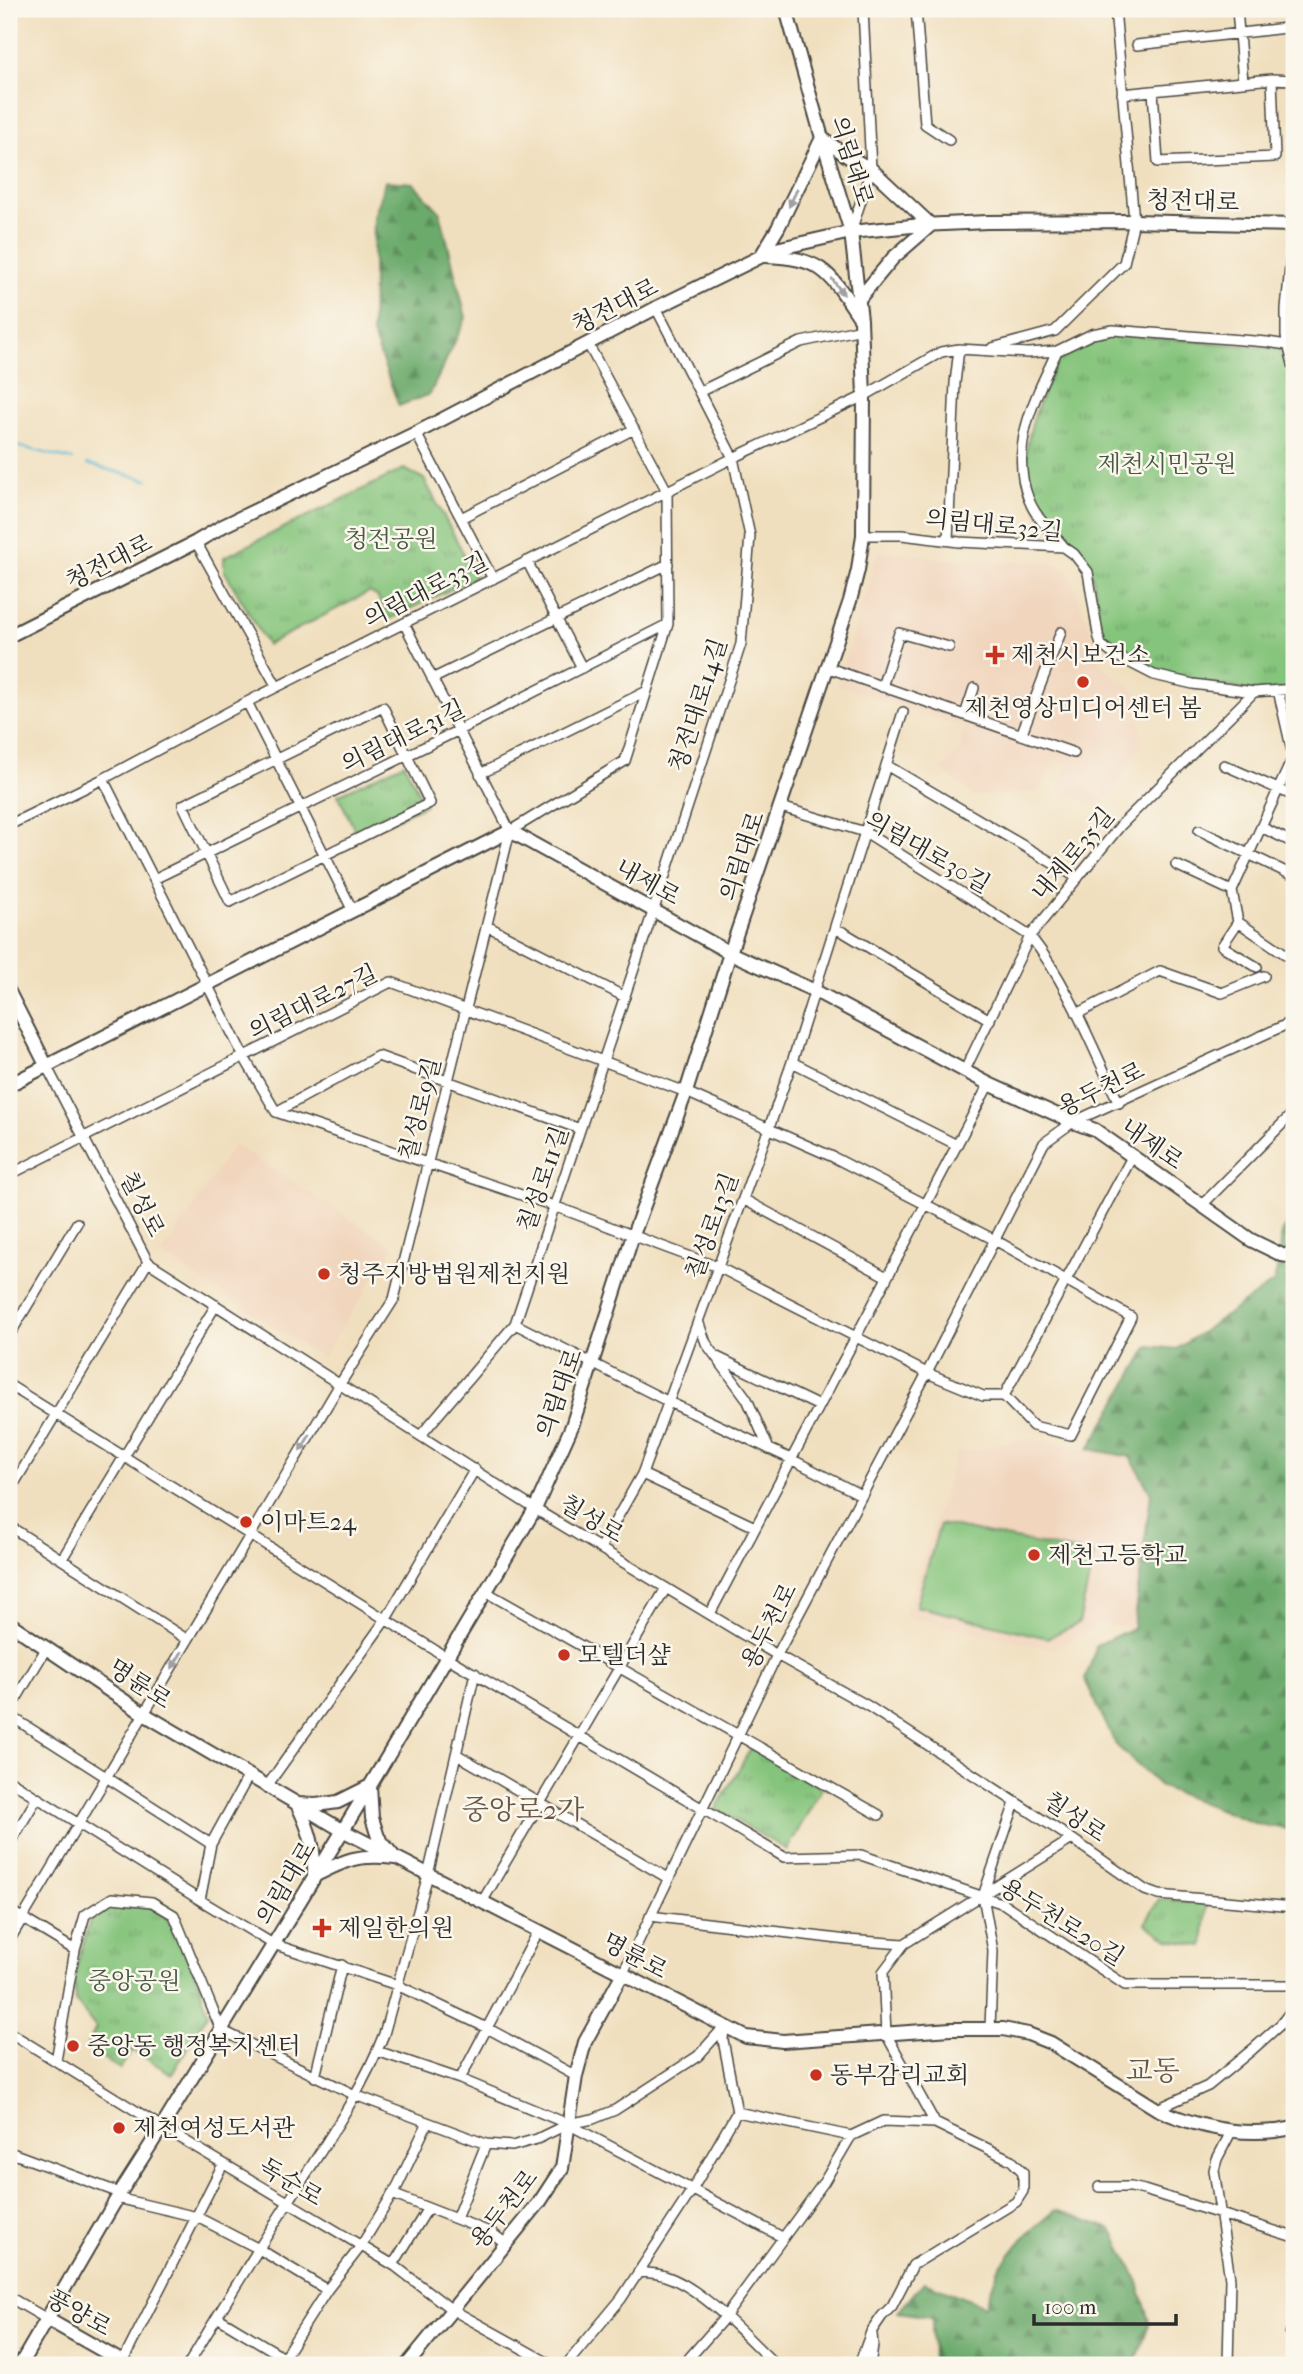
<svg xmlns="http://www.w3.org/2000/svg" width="1303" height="2374" viewBox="0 0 1303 2374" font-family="'IM FELL French Canon','Noto Serif KR',serif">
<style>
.built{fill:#f1d5bd}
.forest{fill:url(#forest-firs);stroke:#4c6a4c;stroke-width:2}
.park{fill:url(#park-tufts);stroke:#587854;stroke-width:2}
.pitch{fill:#85c47c;stroke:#587854;stroke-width:2}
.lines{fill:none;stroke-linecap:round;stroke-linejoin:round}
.stream{stroke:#53b6d1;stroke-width:2.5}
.street-casing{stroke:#494641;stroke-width:12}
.secondary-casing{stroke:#494641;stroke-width:16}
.street{stroke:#fff;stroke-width:9}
.secondary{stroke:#fff;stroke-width:12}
.oneway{fill:#a0a0a0}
.poi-dot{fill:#c8321e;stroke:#fbf7ec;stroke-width:2.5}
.labels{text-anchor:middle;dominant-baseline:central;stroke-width:5;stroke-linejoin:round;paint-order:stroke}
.street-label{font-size:24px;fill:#2b2b2b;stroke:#fbf7ec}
.park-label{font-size:24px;fill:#465943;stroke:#fbf7ec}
.poi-label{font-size:24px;fill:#2b2b2b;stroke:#fbf7ec;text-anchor:start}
.quarter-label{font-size:28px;fill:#695847;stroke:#fbf7ec}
</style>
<defs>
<pattern id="forest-firs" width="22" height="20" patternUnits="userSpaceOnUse" patternTransform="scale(1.75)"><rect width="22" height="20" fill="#6caa6c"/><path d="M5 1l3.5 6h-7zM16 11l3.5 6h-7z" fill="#598b59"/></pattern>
<pattern id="park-tufts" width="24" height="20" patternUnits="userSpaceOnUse" patternTransform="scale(1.75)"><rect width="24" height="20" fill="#85c47c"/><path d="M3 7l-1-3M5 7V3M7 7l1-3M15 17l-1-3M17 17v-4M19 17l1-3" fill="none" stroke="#6d9f66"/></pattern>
</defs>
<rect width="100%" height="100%" fill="#fbf7ec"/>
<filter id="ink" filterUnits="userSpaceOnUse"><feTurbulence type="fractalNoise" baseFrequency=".0143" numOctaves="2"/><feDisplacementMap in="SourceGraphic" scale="14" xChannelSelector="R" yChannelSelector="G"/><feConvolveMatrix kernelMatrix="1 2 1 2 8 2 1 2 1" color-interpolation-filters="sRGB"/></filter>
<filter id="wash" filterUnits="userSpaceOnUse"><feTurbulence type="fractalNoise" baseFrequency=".00686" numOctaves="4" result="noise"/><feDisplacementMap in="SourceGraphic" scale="28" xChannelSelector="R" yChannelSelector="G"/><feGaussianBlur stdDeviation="1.57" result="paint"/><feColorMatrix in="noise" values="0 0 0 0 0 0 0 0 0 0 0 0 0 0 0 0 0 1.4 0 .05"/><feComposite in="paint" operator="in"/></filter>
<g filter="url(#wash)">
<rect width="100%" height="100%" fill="#f0dfbe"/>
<!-- built -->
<path class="built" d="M878 551 980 563 1050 561 1068 569 1102 664 1138 692 1141 743 1112 795 1099 807 1058 791 1067 764 1055 759 1039 791 976 797 941 770 959 751 964 727 837 685Z
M234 1144 394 1247 322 1358 162 1255Z
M1028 1439 1131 1457 1151 1494 1133 1628 1102 1624 1053 1649 905 1616 956 1453Z"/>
<!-- forest -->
<path class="forest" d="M385 181 413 183 440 212 466 318 430 394 399 406 372 333 374 217Z
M1294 1218V1830L1257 1824 1161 1787 1116 1745 1085 1680 1097 1645 1133 1628 1151 1494 1131 1457 1089 1449 1149 1346 1177 1349 1274 1282 1280 1255 1282 1230Z
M1056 2210 1112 2229 1138 2282 1150 2322 1135 2365H933L932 2317 898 2312 924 2282 985 2306 999 2268 1022 2239Z"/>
<!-- park -->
<path class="park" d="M1114 334 1284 349 1294 376V689L1254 692 1155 672 1104 640C1102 630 1098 619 1097 609 1095 597 1095 577 1089 567 1077 549 1058 536 1045 519 1004 468 1038 404 1061 353L1092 338Z
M404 469 424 479 476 577 390 619 377 596 369 592 267 645 224 570V557Z
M404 763 425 805 358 837 338 795Z
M751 1748 822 1788 787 1850 716 1809Z
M1159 1899 1207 1903 1203 1946 1170 1940 1145 1924Z
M117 1902C127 1903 140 1903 150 1907 184 1919 197 1981 208 2013L172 2074 132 2050 120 2069 86 2048 96 2028 75 2001 74 1975 90 1920Z"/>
<!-- pitch -->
<path class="pitch" d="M940 1524 1094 1555 1079 1623 1047 1638 916 1606Z"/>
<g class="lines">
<!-- stream -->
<path class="stream" d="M9 444 73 460
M87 464 147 480"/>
</g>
</g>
<g filter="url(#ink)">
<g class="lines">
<defs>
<path id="street" d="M916 9 925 124 949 140
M1237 9 1243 82
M1128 10 1140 9
M1137 45 1294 27
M1153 91 1158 162 1275 157 1272 79
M1122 94 1272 79 1294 80
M1294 122V225L1286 309V336L1294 368
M851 232 871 169 863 9
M992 348 1055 331 1124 263 1134 221 1115 9
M1057 351C1035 398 1008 448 1029 500 1036 518 1052 532 1064 547
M699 392 801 342 862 329
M416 433 493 579
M461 518 634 429
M863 535H902L959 542 1064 547 1074 554 1088 572 1098 634 1101 645 1113 654 1154 675 1193 684 1254 692 1294 689
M948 540 955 383 959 349
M196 542 277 687
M527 561 582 668
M404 623 510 831
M826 667 1074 753
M432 679 668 564
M882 687 899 633 949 647
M1278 690 1293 756
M247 702 353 911
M383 707 430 803 230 902 183 805Z
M965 715 974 688
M1021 735 1061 632
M1294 755 1232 891 1238 922 1294 960
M886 765 1078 878
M1224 765 1294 796
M480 774 647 691
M103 779 244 1057 276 1112 554 1206 718 1267 927 1373 983 1396H1004L1133 1155
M781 807 865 832 1030 936C1069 985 1092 1047 1119 1103
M9 825 103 779 247 702 733 458 864 396 941 352 959 349 1028 353 1057 351 1092 334 1113 330 1267 342 1287 345
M1261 827 1294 843
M1199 830 1294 876
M510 831 625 761 668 624 667 491 588 344
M1176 865 1232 891
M154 879 459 730 668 624
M1238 922 1222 946 1257 967
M487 926 625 997
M835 929 843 932 990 1020
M1077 1014 1160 971 1222 993 1264 976
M1290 1024 1294 1037
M792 1062 957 1145
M47 1067 148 1262 535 1509 777 1655 868 1706 1072 1839 1145 1890 1159 1895 1294 1907
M964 1072 1030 936 1121 825 1254 692
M276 1112 378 1056 580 1129
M9 1175 391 982 686 1092 833 1157 995 1240 1131 1317 1071 1435 1033 1426 1004 1396
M743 1199 887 1277
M1202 1205 1294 1112
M1287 1256 1294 1243
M698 1321 706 1343 747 1399 769 1449
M515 1324 669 1402 791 1459 861 1495
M9 1336 77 1223
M717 1357 819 1406
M9 1385 446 1657 784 1857 861 1855 1004 1904 1125 1985H1294
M421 1435 515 1324 654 909 741 644 750 536 733 458 656 308
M642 1474 755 1527
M9 1492 148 1262
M9 1526 188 1640
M600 1548 642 1474 769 1128 792 1062 903 712
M62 1559 216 1305
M486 1592 879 1815
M710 1614 989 1084
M9 1711 47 1647
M9 1715 211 1844
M456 1754 668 1878
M9 1780 200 1900 273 1944 397 1985 487 2028 576 2076
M267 1786 386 1619 475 1469
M9 1845 37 1798
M200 1900 211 1844 249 1775
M482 1902 666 1588
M9 1910 75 1950
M650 1916 847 1940 904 1944
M9 1941 340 1384 394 1299 510 831
M623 1973 777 1655 927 1373 1044 1143 1073 1122 1294 1021
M990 2028 993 1951 983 1896 1015 1803
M9 2032 162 2127 395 2266 451 2309 552 2365
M377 2051 460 2079 568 2124 782 2237
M56 2061 75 1950 85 1915 112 1898 152 1902 174 1915 221 2030 355 2095 486 2144 512 2146 537 2139 568 2124 593 2119 615 2110 698 2056 724 2027
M315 2077 342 1965
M460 2079 539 1930
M1157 2109 1208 2086 1253 2049 1281 2024 1294 2007
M737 2112 851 2136 883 2121 935 2123 1011 2160 1023 2172V2191L1016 2202 913 2265 892 2306 882 2316 871 2332 859 2365
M935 2123 886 2034 883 1972 904 1944 1072 1839
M9 2152 120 2193
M1099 2187H1131L1144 2190 1294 2237
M392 2194 492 2233 505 2243
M117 2198 197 2217 259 2249 327 2290
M456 2219 486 2144
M393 2265 428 2208
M638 2272C647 2273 657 2273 665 2276 703 2288 747 2338 776 2365
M9 2297 47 2319
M217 2317 297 2365
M1290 2334 1294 2322
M121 2365 223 2164
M188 2365C221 2310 254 2255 289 2201 323 2147 361 2094 384 2034L428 1875 475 1673
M279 2365 327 2290 361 2246 398 2185 427 2124
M566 2365 621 2299 692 2190 737 2112 723 2040 724 2027
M683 2365 725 2317 764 2264 824 2182 851 2136
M870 2365 873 2345 872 2334
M1228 2365 1230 2279 1214 2170 1217 2159 1231 2132"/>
<path id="secondary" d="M761 256 778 228 822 138 847 156 871 169 931 225 893 258 859 299
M765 256C823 258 829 272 860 318
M9 636 196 542 223 526 416 433 656 308 776 249 851 232 922 225 987 222 1134 221 1294 225
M9 992 47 1067
M9 1085 510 831 730 953 815 991 989 1084 1073 1122 1095 1130 1251 1240 1282 1255 1294 1257
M9 1623 144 1714 342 1830 746 2037 783 2041 951 2029H1003L1028 2034 1051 2043 1157 2109C1201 2129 1247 2138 1294 2128
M370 1786 372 1818 378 1837 395 1858C358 1854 347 1859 314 1876 315 1847 310 1830 297 1804L316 1805 338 1802Z
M47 2319 128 2365
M20 2365 120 2193 162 2127 370 1786 535 1509 572 1426 633 1235 686 1092 730 953 850 601 858 570 863 535 864 396 861 320 851 232 822 138 786 9
M407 2365 539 2203 562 2168 576 2076 585 2042 623 1973"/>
</defs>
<!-- street casing -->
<use href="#street" class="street-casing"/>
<!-- secondary casing -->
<use href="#secondary" class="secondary-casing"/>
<!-- street -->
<use href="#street" class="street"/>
<!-- secondary -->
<use href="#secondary" class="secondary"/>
</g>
<!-- one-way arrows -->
<defs><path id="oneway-solid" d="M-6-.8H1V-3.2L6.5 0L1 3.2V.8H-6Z" transform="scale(1.75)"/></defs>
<g class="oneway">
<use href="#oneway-solid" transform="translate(793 198) rotate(115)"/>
<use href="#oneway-solid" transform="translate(838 287) rotate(53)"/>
<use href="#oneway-solid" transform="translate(305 1443) rotate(121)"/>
<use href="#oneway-solid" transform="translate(177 1660) rotate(121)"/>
</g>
</g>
<!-- markers -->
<g class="poi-dot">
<path d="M991.5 644.5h7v7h7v7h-7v7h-7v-7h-7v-7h7z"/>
<circle cx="1083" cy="682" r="7"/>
<circle cx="324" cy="1274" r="7"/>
<circle cx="246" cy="1522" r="7"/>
<circle cx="1034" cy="1555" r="7"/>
<circle cx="564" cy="1655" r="7"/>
<path d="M318.5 1917.5h7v7h7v7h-7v7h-7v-7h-7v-7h7z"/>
<circle cx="73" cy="2046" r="7"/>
<circle cx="816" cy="2075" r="7"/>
<circle cx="119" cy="2128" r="7"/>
</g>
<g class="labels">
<!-- street labels -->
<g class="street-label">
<text transform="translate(852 161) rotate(73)">의림대로</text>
<text transform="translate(1193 201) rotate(2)">청전대로</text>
<text transform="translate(615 306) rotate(-27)">청전대로</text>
<text transform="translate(994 525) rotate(6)">의림대로32길</text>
<text transform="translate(109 562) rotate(-27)">청전대로</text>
<text transform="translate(426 590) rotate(-27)">의림대로33길</text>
<text transform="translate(698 705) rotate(-72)">청전대로14길</text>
<text transform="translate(403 736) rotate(-26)">의림대로31길</text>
<text transform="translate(928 852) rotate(30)">의림대로30길</text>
<text transform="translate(1073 854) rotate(-50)">내제로35길</text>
<text transform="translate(742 856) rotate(-71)">의림대로</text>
<text transform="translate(648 882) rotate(29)">내제로</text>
<text transform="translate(313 1002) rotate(-26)">의림대로27길</text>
<text transform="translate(1101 1089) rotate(-26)">용두천로</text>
<text transform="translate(420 1109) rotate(-76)">칠성로9길</text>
<text transform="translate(1152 1144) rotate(35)">내제로</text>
<text transform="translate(543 1179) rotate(-71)">칠성로11길</text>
<text transform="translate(142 1204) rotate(63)">칠성로</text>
<text transform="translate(712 1226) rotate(-70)">칠성로13길</text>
<text transform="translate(559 1393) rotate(-70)">의림대로</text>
<text transform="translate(592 1519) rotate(31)">칠성로</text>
<text transform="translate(769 1626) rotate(-63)">용두천로</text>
<text transform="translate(140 1684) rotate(33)">명륜로</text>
<text transform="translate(1075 1817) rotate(34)">칠성로</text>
<text transform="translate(286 1883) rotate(-59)">의림대로</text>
<text transform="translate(1062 1922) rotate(32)">용두천로20길</text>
<text transform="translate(635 1956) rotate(28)">명륜로</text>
<text transform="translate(291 2182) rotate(31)">독순로</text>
<text transform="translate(504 2209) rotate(-52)">용두천로</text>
<text transform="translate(79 2313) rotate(29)">풍양로</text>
</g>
<!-- park labels -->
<g class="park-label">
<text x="1167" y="464">제천시민공원</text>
<text x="391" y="539">청전공원</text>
<text x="134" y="1981">중앙공원</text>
</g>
<!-- poi labels -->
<g class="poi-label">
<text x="1011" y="655">제천시보건소</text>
<text x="1083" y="708" text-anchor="middle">제천영상미디어센터 봄</text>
<text x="338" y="1274">청주지방법원제천지원</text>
<text x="260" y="1522">이마트24</text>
<text x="1048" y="1555">제천고등학교</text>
<text x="578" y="1655">모텔더샾</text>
<text x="338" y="1928">제일한의원</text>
<text x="87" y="2046">중앙동 행정복지센터</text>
<text x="830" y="2075">동부감리교회</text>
<text x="133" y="2128">제천여성도서관</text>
</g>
<!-- quarter labels -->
<g class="quarter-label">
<text x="523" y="1809">중앙로2가</text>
<text x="1153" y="2070">교동</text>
</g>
</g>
<!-- margin -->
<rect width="1303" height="2374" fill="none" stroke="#fbf7ec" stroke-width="35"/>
<!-- scale -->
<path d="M1034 2314v10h142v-10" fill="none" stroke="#2b2b2b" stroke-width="3.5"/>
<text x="1044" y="2314" font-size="21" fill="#2b2b2b" stroke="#fbf7ec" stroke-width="5" paint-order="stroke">100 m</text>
</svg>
